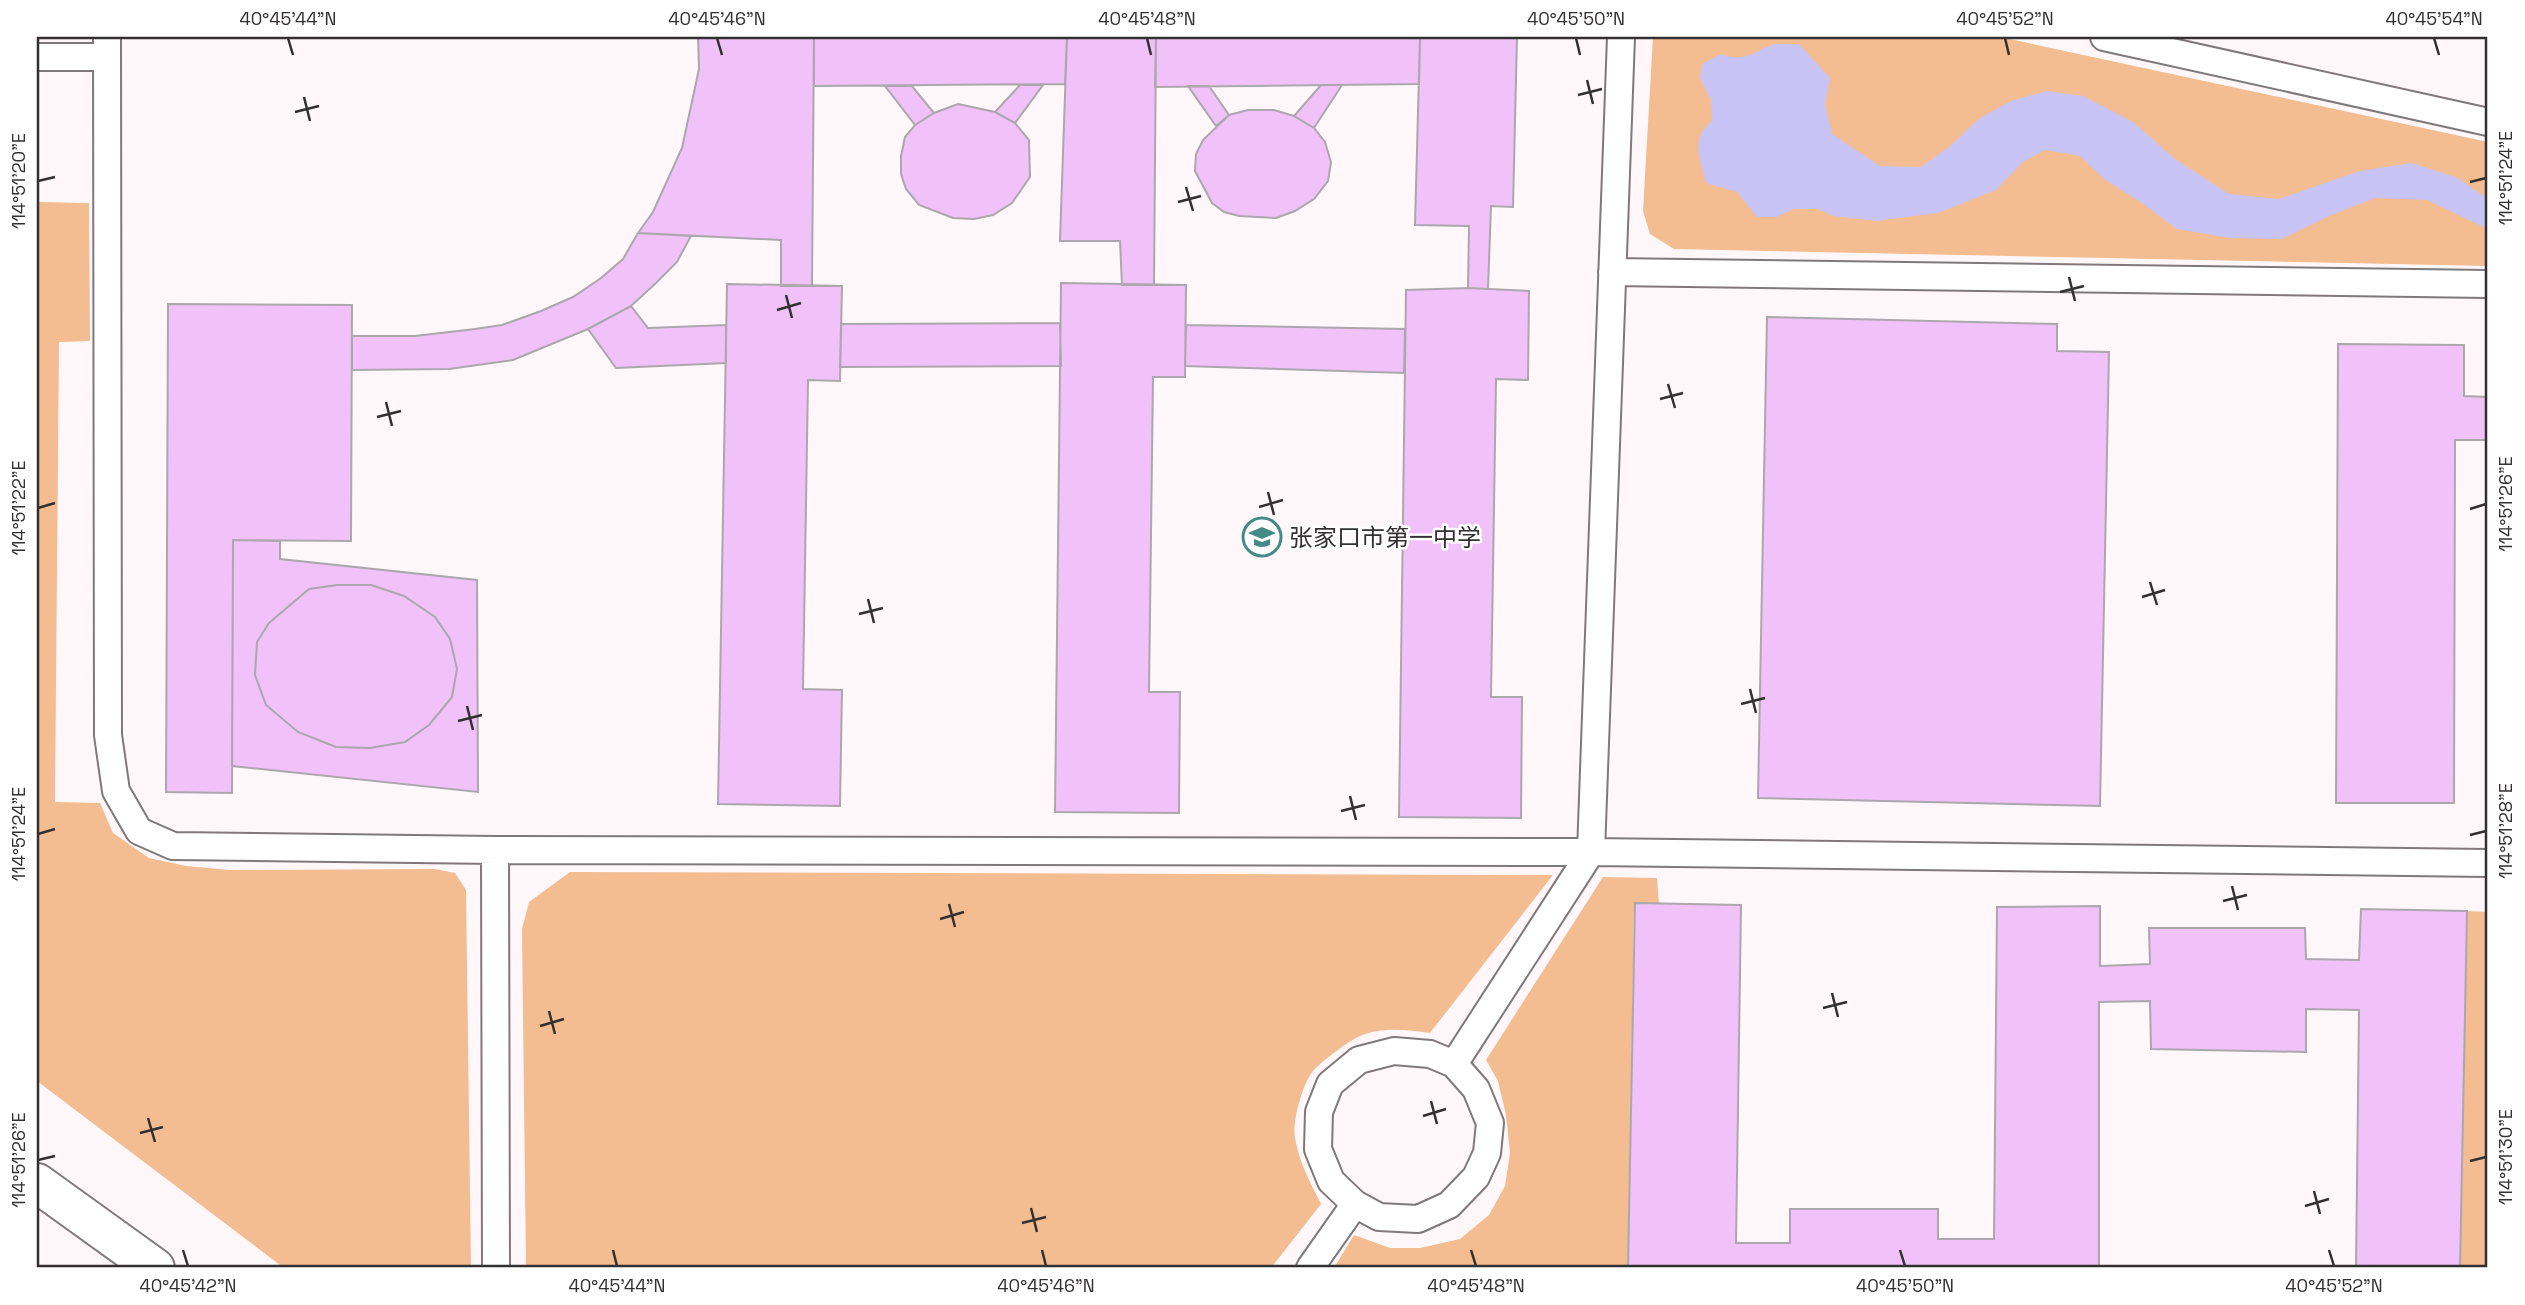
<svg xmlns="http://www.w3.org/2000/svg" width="2525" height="1305" viewBox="0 0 2525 1305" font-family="'Space Grotesk','Noto Sans SC',sans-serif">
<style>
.green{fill:#f3bc91}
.water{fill:#c7c4f5}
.building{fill:#f1c2fa;stroke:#aba7ac;stroke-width:2}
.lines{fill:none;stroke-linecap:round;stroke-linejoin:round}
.lane-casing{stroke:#7f797b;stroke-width:30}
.primary-casing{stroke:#7f797b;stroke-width:42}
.lane{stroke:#fff;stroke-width:26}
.primary{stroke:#fff;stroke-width:38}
.ticks{fill:none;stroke:#333031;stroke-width:2.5}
.labels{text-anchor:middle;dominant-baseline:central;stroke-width:5;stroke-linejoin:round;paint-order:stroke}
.poi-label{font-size:24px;fill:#333031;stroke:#fff;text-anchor:start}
.neatline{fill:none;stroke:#333031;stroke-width:2.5}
.ticks-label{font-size:18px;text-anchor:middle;fill:#333031}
</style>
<rect width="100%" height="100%" fill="#fff7fa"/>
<!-- green -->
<path class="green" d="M1653 37H2000L2488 142V266L1674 249 1650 234 1643 211Z
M37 202 89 203 90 341 59 342 55 802 100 803 113 833 149 858 186 866 230 870 435 869 455 873 466 890 471 1268H284L37 1081Z
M570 872 1553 875 1430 1033C1409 1030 1386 1027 1365 1034 1352 1038 1322 1061 1313 1071 1302 1085 1292 1122 1295 1138 1299 1162 1310 1182 1321 1204L1271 1268H526L522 929 529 902Z
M1603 877 1657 878 1659 904H1634L1628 1268H1334L1354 1235 1390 1248H1420L1460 1239 1489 1215 1505 1186 1510 1153 1506 1115 1498 1081 1486 1060Z
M2467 911 2488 912V1268H2460Z"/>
<!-- water -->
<path class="water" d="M1776 44H1799L1830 78 1825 104 1832 134 1880 166 1921 167 1949 147 1980 118 2011 101 2047 91 2083 96 2133 122 2175 159 2229 194 2279 199 2360 171 2412 163 2458 178 2488 199V229L2427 200 2375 198 2329 216 2282 239 2230 238 2177 229 2142 203 2104 179 2080 156 2045 150 2023 162 1996 190 1938 213 1876 221 1833 216 1818 209H1794L1776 217H1757L1737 192 1706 183C1700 158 1690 139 1712 121L1711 100 1700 78 1702 64 1721 54C1746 64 1754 50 1776 44Z"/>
<!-- building -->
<path class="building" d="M698 37H814L812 286H781V240L638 233 653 212 682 148 699 69Z
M814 37H1067L1065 84 814 86Z
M1067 37H1156L1154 285H1122L1120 241H1060Z
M1156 37H1420L1419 84 1155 87Z
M1420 37H1517L1513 207 1491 206 1488 289 1468 288 1469 226 1415 225Z
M1020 85H1043L1015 123 995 112Z
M1321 85H1342L1314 128 1294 116Z
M885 86H912L934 113 915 125Z
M1188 86H1209L1229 115 1216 126Z
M958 104 995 112 1015 123 1029 140 1030 177 1012 203 993 215 974 219 953 218 919 205 906 189 901 174V156L905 137 915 125 934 113Z
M1248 110H1274L1294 116 1314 128 1325 142 1331 162 1328 181 1314 199 1295 211 1276 218 1239 216 1224 212 1212 203 1195 171 1196 154 1203 140 1229 115Z
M638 233 691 236 677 262 656 283 631 306 588 329 513 360 449 369 352 370V336H415L475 329 502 325 541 311 573 297 601 278 623 259Z
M1061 283 1186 285 1185 377H1153L1149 692H1180L1179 813 1055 812Z
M727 284 842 286 840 381 808 380 803 689 842 690 840 806 718 804Z
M1468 288 1529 291 1528 380 1496 379 1491 697H1522L1521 818 1399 817 1406 290Z
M168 304 352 305 351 541 233 540 232 793 166 792Z
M631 306 648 328 726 325V363L616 368 588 329Z
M1767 317 2057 324V351L2109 352 2100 806 1758 798Z
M1060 323 1061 366 840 367 841 324Z
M1186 325 1405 329 1404 373 1185 366Z
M2338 344 2464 345V396L2488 397V440H2455L2454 803H2336Z
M233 540 280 541V559L477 580 478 792 232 766Z
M337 585H371L404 596 435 617 450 639 457 669 452 697 429 725 405 742 370 748 336 747 298 732 266 705 255 675 257 642 269 623 309 589Z
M1635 903 1741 905 1736 1243H1790V1209H1938V1239H1994L1997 907 2100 906V966L2150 964 2149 928H2305L2306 959 2359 960 2361 909 2467 911 2460 1268H2356L2359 1010 2306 1009V1052L2151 1049 2150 1001 2099 1002V1268H1628Z"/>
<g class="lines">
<defs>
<path id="lane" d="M107 37 108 735 116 791 139 831 173 846 495 850
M2104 37 2488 122
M37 57H107
M1612 272 2488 284
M1394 1051 1430 1054 1454 1064 1476 1089 1490 1123 1487 1153 1476 1177 1449 1205 1418 1219 1379 1217 1355 1204 1331 1181 1318 1149 1319 1112 1330 1084 1359 1060Z
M1454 1064 1591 852 1621 37
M496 1268 495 850 1591 852 2488 863
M1310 1268 1355 1204"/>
<path id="primary" d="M37 1183 155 1268"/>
</defs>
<!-- lane casing -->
<use href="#lane" class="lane-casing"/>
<!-- primary casing -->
<use href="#primary" class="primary-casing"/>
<!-- lane -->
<use href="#lane" class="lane"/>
<!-- primary -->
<use href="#primary" class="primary"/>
</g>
<!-- ticks -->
<path class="ticks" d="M288 38 293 55M717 38 722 55M1147 38 1151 55M1576 38 1580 55M2005 38 2009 55M2434 38 2439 55M1587 80 1593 104M1578 95 1602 89M304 97 310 121M295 112 319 106M38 181 55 177M2470 182 2486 178M1186 187 1193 211M1178 202 1201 196M2069 277 2075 301M2060 292 2084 286M786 295 792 318M777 310 801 303M1668 384 1675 408M1660 399 1683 393M386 402 392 426M377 417 401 411M1268 492 1274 515M1259 507 1283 500M38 508 55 503M2470 509 2486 504M2150 582 2157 605M2142 597 2165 590M868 599 874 623M859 614 883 608M1750 689 1756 713M1741 704 1765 698M467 706 473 730M458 721 482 715M1350 796 1356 820M1341 811 1365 805M38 834 55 829M2470 835 2486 831M2232 886 2238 910M2223 901 2247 895M949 904 955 927M940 919 964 912M1832 993 1838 1017M1823 1008 1847 1002M549 1011 555 1034M540 1026 564 1019M1431 1101 1437 1124M1423 1116 1446 1109M148 1118 155 1142M140 1133 163 1127M38 1160 55 1156M2470 1161 2486 1157M2314 1191 2320 1214M2305 1206 2329 1199M1031 1208 1037 1232M1022 1223 1046 1217M183 1250 188 1266M613 1250 617 1266M1042 1250 1046 1266M1471 1250 1476 1266M1900 1250 1905 1266M2329 1250 2334 1266"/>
<!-- icons -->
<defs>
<symbol id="school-ring" viewBox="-11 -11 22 22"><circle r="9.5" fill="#fff" stroke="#448b86" stroke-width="1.5"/><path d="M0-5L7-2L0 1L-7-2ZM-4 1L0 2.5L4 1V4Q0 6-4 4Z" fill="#448b86"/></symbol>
</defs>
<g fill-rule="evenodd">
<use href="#school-ring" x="1240" y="515" width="44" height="44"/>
</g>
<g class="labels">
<!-- poi labels -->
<g class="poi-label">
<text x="1289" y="537">张家口市第一中学</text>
</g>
</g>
<!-- border -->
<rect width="2525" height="1305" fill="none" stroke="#ffffff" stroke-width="77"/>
<rect x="38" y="38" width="2448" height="1228" class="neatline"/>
<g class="ticks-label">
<text x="288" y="25">40°45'44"N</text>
<text x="717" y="25">40°45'46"N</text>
<text x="1147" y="25">40°45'48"N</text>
<text x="1576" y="25">40°45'50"N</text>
<text x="2005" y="25">40°45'52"N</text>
<text x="2434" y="25">40°45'54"N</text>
<text transform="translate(2506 178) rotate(-90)" y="6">114°51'24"E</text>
<text transform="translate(19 181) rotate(-90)" y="6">114°51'20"E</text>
<text transform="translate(2506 504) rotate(-90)" y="6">114°51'26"E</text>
<text transform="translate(19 508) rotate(-90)" y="6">114°51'22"E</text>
<text transform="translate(2506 831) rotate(-90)" y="6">114°51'28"E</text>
<text transform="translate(19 834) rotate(-90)" y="6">114°51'24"E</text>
<text transform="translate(2506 1157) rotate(-90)" y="6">114°51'30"E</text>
<text transform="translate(19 1160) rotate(-90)" y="6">114°51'26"E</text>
<text x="188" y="1292">40°45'42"N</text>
<text x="617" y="1292">40°45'44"N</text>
<text x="1046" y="1292">40°45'46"N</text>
<text x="1476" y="1292">40°45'48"N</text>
<text x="1905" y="1292">40°45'50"N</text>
<text x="2334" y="1292">40°45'52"N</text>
</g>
</svg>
